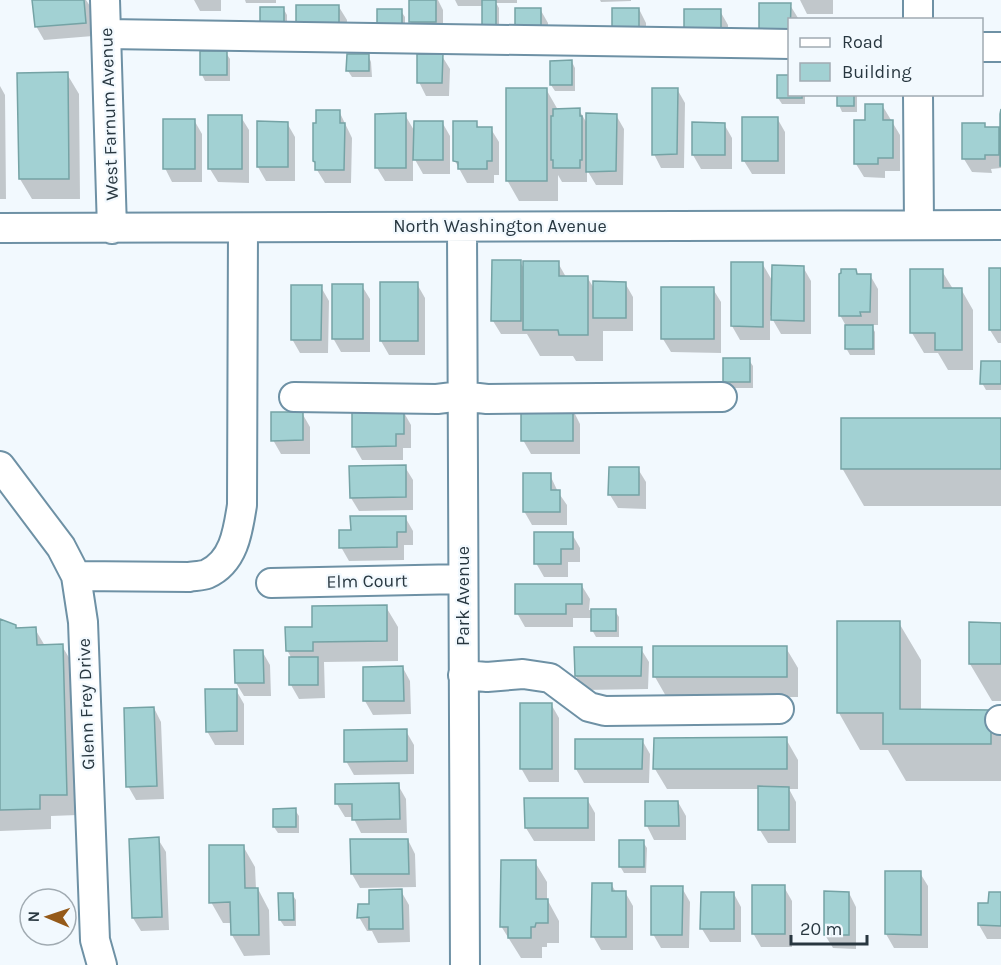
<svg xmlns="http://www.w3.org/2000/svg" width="1001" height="965" viewBox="0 0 1001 965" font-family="Karla,sans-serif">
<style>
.shadow{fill:#0003}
.building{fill:#a2d1d3;stroke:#75a3a5;stroke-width:1.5}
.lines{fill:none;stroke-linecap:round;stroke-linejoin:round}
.minor-casing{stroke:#6e91a5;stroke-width:32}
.minor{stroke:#fff;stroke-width:28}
.labels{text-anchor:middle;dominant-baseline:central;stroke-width:4.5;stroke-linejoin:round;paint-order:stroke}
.street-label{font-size:18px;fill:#283740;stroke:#f2f9fe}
</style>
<rect width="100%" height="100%" fill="#f2f9fe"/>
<!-- shadow -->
<path class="shadow" d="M34 0H86L90 6 93 36 44 40 36 26Z
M194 0H221V11H200Z
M245 0H276V3H246Z
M411 0H438L443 10V36H418L411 22Z
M455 0H517V3H496L499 8V31H487L484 25V6H458Z
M600 0H631V1L601 2Z
M800 0H833V14H807Z
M790 5 798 18V20H790Z
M339 7 347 20 346 48H305Z
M283 8 287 15V39H265Z
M540 9 548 23V50L516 37Z
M639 9 646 23V48L614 35Z
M401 11 405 17V39H382Z
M720 11 728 25V51H694Z
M226 53 230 59V81H205L202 75Z
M368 55 371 62 372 77H352L348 71Z
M442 56 450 69 449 96H426L419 82Z
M572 62 575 68V91H555L551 85Z
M67 74 79 94 80 199H32L20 179Z
M0 86 5 95 6 199H0Z
M546 89 558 110H579L588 125 616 115 624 129 623 185H596L587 170V182H562L558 175V201H519L507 180Z
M677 89 685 103 684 168H661L654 154Z
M790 94H805V104H782L778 98Z
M839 94H857V112H842L839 105Z
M882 105 900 135V171H885V178L864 177 856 164 866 121Z
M339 111 352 138 351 183H325L317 170 314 161Z
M405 115 415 132 442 122 450 136V174H423L413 156V181H385L377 168Z
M241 117 249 130V183L218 182 210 169Z
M777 118 785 132V174H752L744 161Z
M194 120 202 134V182H172L165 168Z
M476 122 479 129H491L499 142V175H494V183H467L455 161Z
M287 123 295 137V181H266L258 167Z
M724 124 732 138V169H701L693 155Z
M984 125 986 129H1001V168L991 169 992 173 972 172 964 159Z
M520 262 525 270 558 263 566 277H587L595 290 625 283 633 297V331H603V361H576L573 356H540L527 334H501L493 321Z
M733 263H762L773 282 803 267 811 281V334H781L770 315V340H740L732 326Z
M855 270 858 275H870L878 289V325H871L875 332V355H850L846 348V326L840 315Z
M1001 270V343H998L990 330Z
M942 271 953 289H961L973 310V370H948L938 353H924L912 333Z
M381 284H417L425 298V355H389L381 341Z
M362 286 370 299V352H341L333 338Z
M321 287 329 301 328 353H300L292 339Z
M713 289 721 302V353L671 352 663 339Z
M749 360 753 366V388H729L725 382Z
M1001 363V390H986L982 383Z
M573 410 580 424V454H531L523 440Z
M403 411 411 425V448H403V460H362L354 446Z
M302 413 310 427V454H281L273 440Z
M1001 420V506H864L842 468Z
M405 467 413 480V510L359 511 351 498Z
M638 469 646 482V509L618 508 610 495Z
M550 475 558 492 567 505V525H532L524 511Z
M405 517 413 531V545H404V560L349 561 341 547 352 532Z
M572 534 580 548V562H568V577H544L536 563Z
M582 586 590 599 589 610 615 611 619 617V637H596L592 630V618H573V627H525L517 613Z
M386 607 398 627V661L324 662 325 698 299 699 291 685 292 659 287 650 314 629Z
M0 621 15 626 17 629H35L45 646H62L74 666 78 815 51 816V829L0 831Z
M899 623 921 660V711L1001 729V781H906L888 750H860L839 713Z
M1001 624V701H992L970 664Z
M655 648H786L798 668V697L667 698 655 677Z
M641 649 649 662 648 689 584 690 576 676Z
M262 651 270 665 271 696H244L236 683Z
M403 668 410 681 411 714 373 715 365 701Z
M236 690 244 704V745H215L207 731Z
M551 704 559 718V782H529L521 768Z
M154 708 161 722 164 799 136 800 128 786Z
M406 731 414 745V774L354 775 346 761Z
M786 739 798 760V789H789L796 802V843H768L760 830V789H667L655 769Z
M576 740H642L650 754 649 783H584L576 769Z
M398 785 406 799 407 833H361L353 817H345L337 804Z
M587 799 595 813V841H534L526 828Z
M678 802 686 816V840H654L647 826Z
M295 810 299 816V833H278L274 827Z
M158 839 166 852 169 930 141 931 133 918Z
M408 840 415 854 416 887 360 888 352 874V841Z
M643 842 647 848 646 873H624L620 866Z
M243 846 255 867 256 889H258L269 910 270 955 244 956 232 935V923H223L211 902Z
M535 862 547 882V899L559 921V943H547V947H542V958H521L501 926Z
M920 873 928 886V948H894L886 934Z
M611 884 616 892H625L633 906V950H601L593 936Z
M784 887 792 901V947H761L753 933Z
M682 888 690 902 689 948H661L653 934Z
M401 891 409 905 410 942 378 943 372 931H367L359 917 370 905Z
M849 893 856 907V949L833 948 825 935Z
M280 894H292L296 900V926H284L280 920Z
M734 894 741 907V942H710L702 929Z
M1001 894V939H987L979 925V905H990Z"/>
<!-- building -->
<path class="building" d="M32 0H84L86 23 35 27Z
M409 0H436V22H409Z
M482 0H496V25H482Z
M759 3H791L790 37 759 38Z
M296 5H339V34L296 35Z
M260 7H284V33H260Z
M515 8H541V37H515Z
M612 8H639V35H612Z
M377 9H402V33H377Z
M684 9H721V38H684Z
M200 51H227V75H200Z
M347 54H369V71H346Z
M417 54H443L442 83H417Z
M572 60V85H550V61Z
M68 72 69 179H19L17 73Z
M777 75H790V94H802V98H777Z
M506 88H547V181H506Z
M652 88H678L677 154 652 155Z
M837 94H854V106H837Z
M865 104H883V120H893V158H878V164H854V120H865Z
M580 108V116H582V160H580V168H553V160H551V116H553V109Z
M1001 109V166H1000V114Z
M316 110H340V123H345L344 170H315V162L313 161V123H316Z
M406 113V168H375V114Z
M586 113 617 114 616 171 586 172Z
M208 115H242V169H208Z
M742 117H778V161H742Z
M163 119H195V169H163Z
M257 121 288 122V167H257Z
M414 121H443V160H413Z
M453 121H477V127H492V161H487V169H458V162L453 161Z
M692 122 725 123V155H692Z
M962 123H985V127H999V155H985V159H962Z
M492 260H521V321H491Z
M523 261H559V276H588V335H559L558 330H523Z
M731 262H763V327L731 326Z
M772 265 804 266V321L771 320Z
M989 268H1001V330H989Z
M841 269H856L857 274H871L870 312H860L861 316H839V274L841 273Z
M910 269H943V288H962V350H935V333H910Z
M593 281 626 282V318H593Z
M380 282H418V341H380Z
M332 284H363V339H332Z
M291 285H322L321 340H291Z
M661 287H714V339H661Z
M845 325H873V349H845Z
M723 358H750V382H723Z
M981 361H1001V384H980Z
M404 409V434H396V446L352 447V410Z
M521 409H573V441H521Z
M271 412H303V440L271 441Z
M841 418H1001V469H841Z
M406 465V497L350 498 349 466Z
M609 467H639V495H608Z
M523 473H551V490H560V512H523Z
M350 516H406V532H397V547L339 548V530H351Z
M534 532H573V549H561V564H534Z
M515 584H582V604H566V614H515Z
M387 605V641L313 642V651H286L285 627H312V606Z
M591 609H616V631H591Z
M0 619 16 625V628L36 627 37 645 63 644 67 795H40V809L0 810Z
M837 621H900V709L991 710V744H883V713H837Z
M969 622 1001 623V664H969Z
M653 646H787V677H653Z
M574 647H642L641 676H575Z
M234 650H263L264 683H235Z
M289 657H318V685H289Z
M403 666 404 701H363V667Z
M205 689H237V731L206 732Z
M520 703H552V769H520Z
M154 707 157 786 126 787 124 708Z
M407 729V761L344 762V730Z
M787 737V769H653L654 738Z
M575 739H643L642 769H575Z
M399 783 400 819 352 820V804H335V784Z
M758 786 789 787V830H758Z
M524 798H588V828H525Z
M645 801H678L679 826H645Z
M296 808V827H273V809Z
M159 837 162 917 132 918 129 839Z
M350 839H408L409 874H351Z
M619 840H644V867H619Z
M209 845H244L245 888H258L259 935H231L230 902 209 903Z
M501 860H536V899H548V923H536L535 927H531V938H508V927H500Z
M885 871H921V935L885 934Z
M592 883H612V891H626V937H591Z
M752 885H785V934H752Z
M651 886H683L682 935H651Z
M402 889 403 929H369V917L357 918 358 904H369V890Z
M824 891 849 892V935H824Z
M701 892H734V929H700Z
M989 892H1001V926L978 925V903H988Z
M278 893H293L294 920H279Z"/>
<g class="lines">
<defs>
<path id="minor" d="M105 0 112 229
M918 20V0
M107 34 790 44
M982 47H1001
M918 94 919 225
M462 227 465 965
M0 228 1001 225
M294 397 437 399 461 396 487 399 722 397
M0 466 61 547 76 576 83 622 95 940 102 965
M76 576 189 577C194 576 202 576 207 574 234 562 238 531 242 505L243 228
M271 583 463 579
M463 675 487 677 523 674 550 678 589 707 605 711 779 709
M1000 720H1001"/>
</defs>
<!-- minor casing -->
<use href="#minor" class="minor-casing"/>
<!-- minor -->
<use href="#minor" class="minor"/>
</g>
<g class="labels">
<!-- street labels -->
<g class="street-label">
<text transform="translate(109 114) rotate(-92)">West Farnum Avenue</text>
<text x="500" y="226">North Washington Avenue</text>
<text transform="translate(367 581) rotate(-1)">Elm Court</text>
<text transform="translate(463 596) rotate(-90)">Park Avenue</text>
<text transform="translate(86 704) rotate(-92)">Glenn Frey Drive</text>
</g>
</g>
<!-- legend -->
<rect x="788" y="18" width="195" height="78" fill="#f2f9fe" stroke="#a1abb2" stroke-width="1.5"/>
<rect x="800" y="38" width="30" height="9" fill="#ffffff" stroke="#a1abb2" stroke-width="1.5"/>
<text x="842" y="48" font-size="18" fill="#283740">Road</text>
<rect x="800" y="63" width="30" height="18" fill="#a2d1d3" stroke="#a1abb2" stroke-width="1.5"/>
<text x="842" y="78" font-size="18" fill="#283740">Building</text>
<!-- north arrow -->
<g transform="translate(48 917) rotate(272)"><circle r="28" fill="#f2f9fe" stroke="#a1abb2" stroke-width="1.5"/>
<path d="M0-4.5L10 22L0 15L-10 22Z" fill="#955a19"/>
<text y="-9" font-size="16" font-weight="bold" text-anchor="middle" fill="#283740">N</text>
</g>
<!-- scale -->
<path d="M791 935v9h76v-9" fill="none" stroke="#283740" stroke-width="3"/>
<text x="800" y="935" font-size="18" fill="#283740" stroke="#f2f9fe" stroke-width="4.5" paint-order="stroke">20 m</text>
</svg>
